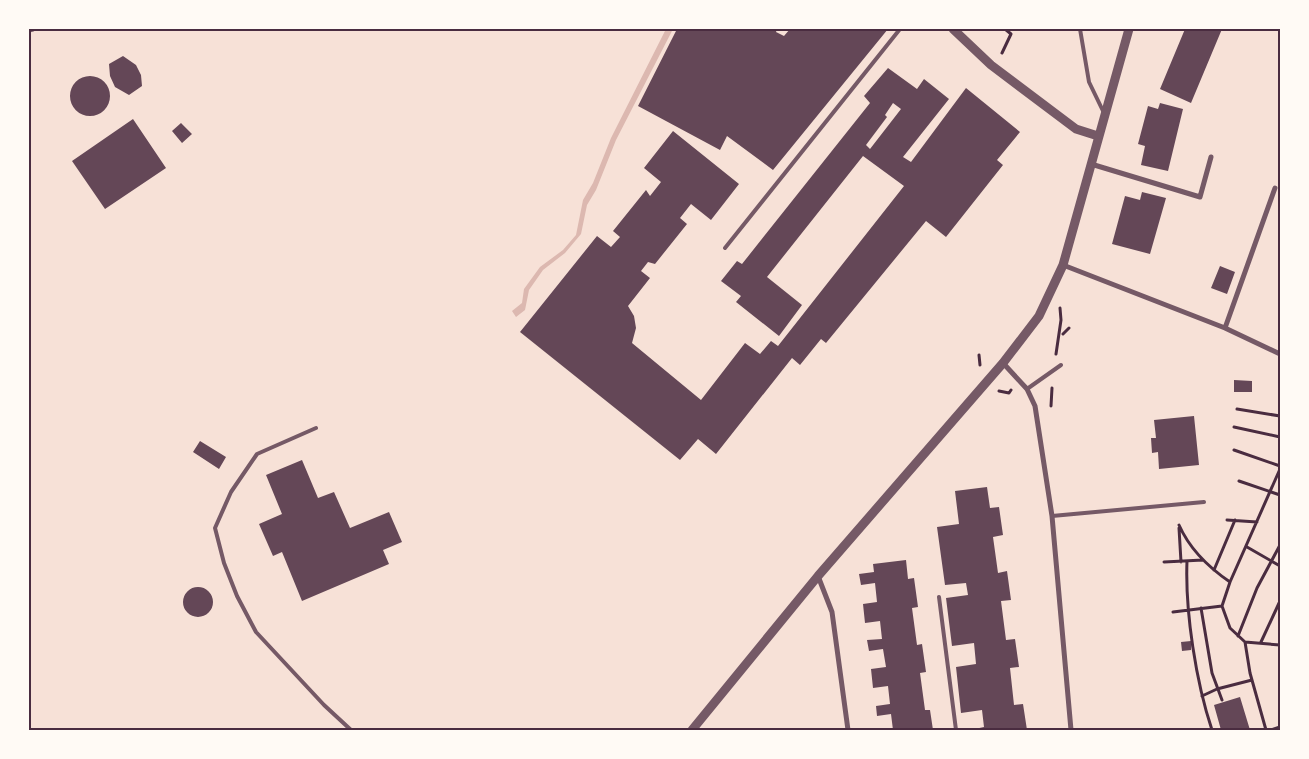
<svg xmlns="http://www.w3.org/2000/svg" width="1309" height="759" viewBox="0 0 1309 759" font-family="'Alegreya Sans',sans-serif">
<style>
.water{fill:#dcb8b0}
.building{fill:#644757;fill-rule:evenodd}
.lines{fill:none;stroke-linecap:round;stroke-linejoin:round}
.path{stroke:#4a2c40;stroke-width:3}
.service{stroke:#755966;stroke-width:4}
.minor{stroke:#755966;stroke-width:5}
.tertiary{stroke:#755966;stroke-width:9}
.neatline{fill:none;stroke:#4a2c40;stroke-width:2}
</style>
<rect width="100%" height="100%" fill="#f7e1d7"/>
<!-- water -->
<path class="water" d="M666 29H673L616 140 596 190 587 205 581 234 565 253 543 270 529 290 525 310 516 317 512 311 522 303 524 289 540 267 563 250 576 235 583 200 593 183 611 138Z"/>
<!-- building -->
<path class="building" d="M677 29H777L776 32 784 36 790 29H888L773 170 727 136 720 150 638 106Z
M1185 29H1222L1191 103 1160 89Z
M123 56 136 65 141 75 142 86 129 95 115 87 110 76 109 64Z
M888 68 917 89 924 79 949 99 903 157 911 162 966 88 1020 132 997 160 1003 165 946 237 926 221 826 343 821 339 800 365 792 358 716 454 698 439 680 460 520 332 597 236 611 247 620 237 613 231 646 190 650 196 661 182 644 168 673 131 739 184 711 220 691 204 680 218 687 224 655 264 648 262 641 271 650 278 628 306 634 316 636 328 632 343 701 400 745 343 760 354 771 341 778 346 904 186 863 156 767 277 802 305 779 336 736 302 741 296 721 281 737 261 742 264 870 103 864 96ZM893 103 901 109 870 149 866 145 887 117 885 115Z
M70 96a20 20 0 1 1 40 0a20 20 0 1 1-40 0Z
M1160 103 1183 109 1168 171 1141 165 1145 146 1138 144 1148 106 1158 109Z
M133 119 166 168 105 209 72 161Z
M181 123 192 134 182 143 172 131Z
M1142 192 1166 198 1150 254 1112 244 1125 196 1140 200Z
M1220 266 1235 272 1227 294 1211 288Z
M1234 380 1252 381V392H1234Z
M1194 416 1199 465 1159 469 1158 452 1152 453 1151 438H1156L1154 420Z
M200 441 226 457 219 469 193 452Z
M302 460 318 498 334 492 350 528 389 512 402 542 383 550 389 564 302 601 282 552 273 556 259 524 282 514 266 475Z
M987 487 990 508 999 507 1003 535 993 537 998 573 1007 571 1011 600 1001 601 1006 640 1015 639 1019 667 1010 668 1014 705 1023 704 1027 730H970L984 727 982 710 961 713 956 667 976 664 974 643 952 646 946 598 968 595 966 583 945 585 937 527 959 524 955 491Z
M906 560 908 579 914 578 918 607 912 608 917 645 922 644 926 672 920 673 925 710H930L933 730H893L891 714 877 716 876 706 890 704 888 686 873 688 871 669 886 667 883 649 869 651 867 640 882 639 880 621 865 623 863 604 877 602 875 583 861 585 859 574 874 572 873 564Z
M183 602a15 15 0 1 1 30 0a15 15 0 1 1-30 0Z
M1191 641V650L1182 651 1181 642Z
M1240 697 1250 730H1221L1214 705Z"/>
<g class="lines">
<!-- path -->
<path class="path" d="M1002 53 1011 34 1005 29
M1063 334 1069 328
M1056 354 1061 320 1060 308
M979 355 980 365
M999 391 1009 393 1011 390
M1051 406 1052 388
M1237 409 1280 416
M1234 427 1280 437
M1234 450 1280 466
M1280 469 1230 582 1222 606 1230 628 1245 642 1280 645
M1239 481 1280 495
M1227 520 1257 522
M1179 525C1190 550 1208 567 1230 582
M1179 528 1181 562
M1247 547 1280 566
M1187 561C1185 612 1196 682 1212 730
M1164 562 1203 560
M1214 570 1235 520
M1201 608 1212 673 1222 700
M1173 612 1222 606
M1238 636 1257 588 1280 545
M1245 642 1250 673 1266 730
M1261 642 1280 601
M1202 696 1217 689 1252 680
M1271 730 1280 727"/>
<!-- service -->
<path class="service" d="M1080 29 1089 82 1104 113
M725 248 900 29
M1027 389 1061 365
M316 428 257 454 231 492 215 528 224 563 237 596 256 632 324 705 351 730
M1052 516 1204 502
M939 597 956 730"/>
<!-- minor -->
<path class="minor" d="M29 30 33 29
M1091 164 1200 197 1211 157
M1063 265 1225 328 1280 354
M1225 328 1275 188
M1003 363 1027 389 1035 406 1052 516 1071 730
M818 576 832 612 848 730"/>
<!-- tertiary -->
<path class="tertiary" d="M953 29 991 65 1076 129 1098 136
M692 730 818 576 1003 363 1039 316 1063 265 1129 29"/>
</g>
<!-- border -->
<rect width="1309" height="759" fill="none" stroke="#fffaf5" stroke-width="60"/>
<rect x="30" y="30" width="1249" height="699" class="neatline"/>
</svg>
